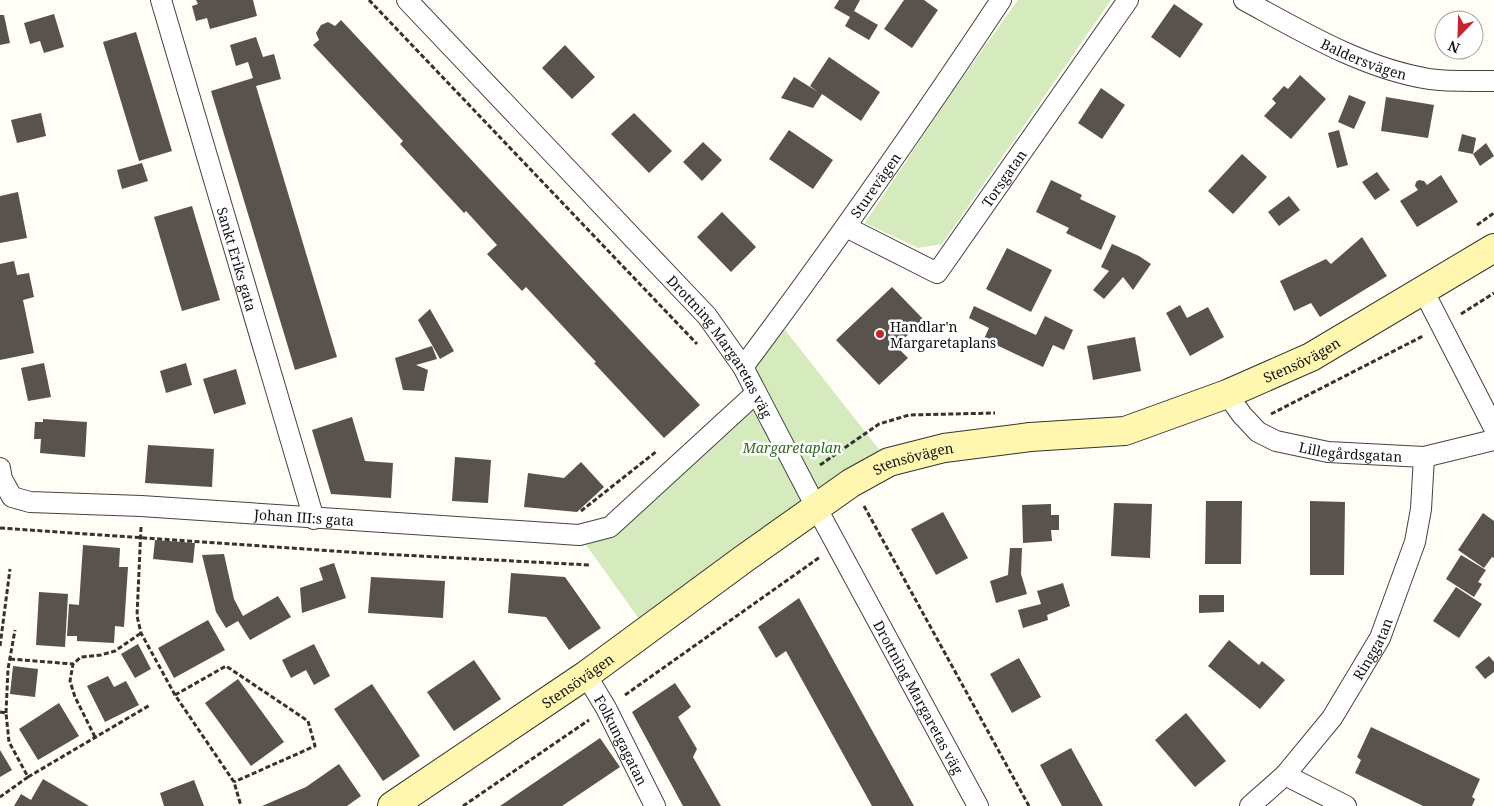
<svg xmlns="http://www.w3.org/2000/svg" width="1494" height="806" viewBox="0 0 1494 806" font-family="'Noto Serif',serif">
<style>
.green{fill:#d5ebbd}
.building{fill:#5a524d}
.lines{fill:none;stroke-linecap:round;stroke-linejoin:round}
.street-casing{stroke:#444;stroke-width:22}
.secondary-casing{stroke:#333;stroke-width:30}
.path{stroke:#333;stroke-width:3;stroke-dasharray:5 2.5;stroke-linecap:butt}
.street{stroke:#fff;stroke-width:20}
.secondary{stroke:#fff6b0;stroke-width:28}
.poi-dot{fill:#c4262e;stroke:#fff;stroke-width:2}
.labels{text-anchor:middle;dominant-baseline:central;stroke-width:5;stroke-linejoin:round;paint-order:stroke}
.street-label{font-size:14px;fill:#111;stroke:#fff}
.poi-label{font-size:14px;fill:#111;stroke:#fff;text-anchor:start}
.park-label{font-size:14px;font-style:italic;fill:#2f6b1f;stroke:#fff}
</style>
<rect width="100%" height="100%" fill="#fffdf5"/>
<!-- green -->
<path class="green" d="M1018 0H1111L942 244 918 248 865 223 955 88Z
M778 321 889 462 647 630 579 535 610 527 756 393 743 367Z"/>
<!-- building -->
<path class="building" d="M196 0H253L257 16 210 29 207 18 196 21 192 6 198 4Z
M839 0H860L854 11 878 25 869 40 845 26 850 17 834 8Z
M904 0H924L938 10 912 48 884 29Z
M1174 4 1203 24 1180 58 1151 37Z
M54 14 64 47 44 53 40 41 30 44 24 23Z
M0 15H4L10 43 0 45Z
M341 20 700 405 664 438 594 363 596 362 526 287 522 291 487 254 497 245 466 211 464 213 400 144 403 141 313 45 319 40 316 33 321 25 328 22 335 26Z
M136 32 172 151 139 161 103 42Z
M256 37 263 57 274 54 281 79 256 86 337 357 295 370 211 91 253 78 248 62 236 66 230 45Z
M565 45 595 77 572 99 542 68Z
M829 57 880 92 861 121 822 94 813 108 781 98 794 77 818 92 810 86Z
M1300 75 1326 99 1291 139 1264 116 1276 103 1272 99 1284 86 1288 89Z
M1101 88 1125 105 1102 139 1078 123Z
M1349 95 1366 102 1354 129 1338 122Z
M1386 97 1434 105 1428 138 1381 131Z
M41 113 46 136 17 143 11 120Z
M634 113 672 151 649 173 611 134Z
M789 130 833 160 813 189 769 159Z
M1339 130 1348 165 1337 168 1328 133Z
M1462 134 1476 138 1473 154 1458 151Z
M703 142 722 160 702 181 683 162Z
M1486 143 1494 156 1480 166 1473 154Z
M1242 154 1267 177 1233 214 1208 191Z
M142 163 148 181 122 189 117 170Z
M1377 172 1390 190 1375 200 1362 182Z
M1441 175 1458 202 1417 227 1400 201 1418 190 1415 186 1416 182 1419 180 1424 181 1427 185Z
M1051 180 1082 195 1080 199 1116 216 1101 250 1066 233 1069 228 1036 212Z
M18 192 27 238 0 243V196Z
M1289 196 1300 210 1279 226 1268 212Z
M192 206 220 300 182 311 154 217Z
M722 212 756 247 731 272 697 237Z
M1362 237 1387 276 1320 317 1311 303 1294 311 1280 281 1326 259 1331 264Z
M1112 244 1139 256 1151 264 1133 290 1123 277 1104 299 1093 290 1109 271 1101 267Z
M1007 248 1052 270 1031 312 986 289Z
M14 261 17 275 29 273 34 297 23 300 34 353 0 360V264Z
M892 287 924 320 896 346 908 358 879 385 836 340Z
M1180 305 1187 318 1208 307 1224 337 1190 356 1166 313Z
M974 306 1036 335 1045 316 1073 330 1064 350 1053 345 1043 367 984 339 989 328 969 318Z
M430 309 454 351 440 359 418 320Z
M1135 337 1141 371 1093 380 1087 346Z
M432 346 437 359 416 365 428 370 424 391 403 390 395 358Z
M44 363 51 397 28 401 21 368Z
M186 363 192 385 166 393 160 371Z
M236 369 246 404 214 414 203 379Z
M352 417 365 461 393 463 391 498 331 494 312 430Z
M43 419 87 422 85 457 40 453 41 439H34L35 422H43Z
M148 445 214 449 212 487 145 483Z
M455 457 491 460 488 503 452 501Z
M581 462 604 487 577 512 524 507 528 473 564 478Z
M1206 501H1242L1241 564H1205Z
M1310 501 1345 502 1344 575H1310Z
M1114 503 1152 504 1150 558 1111 556Z
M1051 504V515H1059V530H1051L1052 541 1023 543 1022 505Z
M943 512 968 558 936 575 911 529Z
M1483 513 1494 521V558L1492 557 1484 568 1458 550Z
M155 540 195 543 193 563 153 559Z
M83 545 120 548 119 567H128L124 627 115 626 114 643 77 641V636H67L69 604 79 605Z
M1010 548H1022L1021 574 1027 594 996 603 990 581 1008 575Z
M224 554 234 599 243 616 278 596 291 617 250 640 238 621 226 628 216 612 202 555Z
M1461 555 1486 570 1478 582 1482 584 1474 597 1446 579Z
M334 563 346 598 302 613 300 588 323 580 319 568Z
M511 573 565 577 601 628 569 650 546 617 508 613Z
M371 577 445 581 443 618 368 613Z
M1063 583 1070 606 1047 615 1048 620 1023 628 1018 610 1041 604 1037 591Z
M1456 587 1482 604 1459 638 1433 621Z
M39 592 68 594 65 647 36 645Z
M1199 595H1224V612L1199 613Z
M799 598 858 705 914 806H872L786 651 776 658 758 627Z
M208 620 225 650 174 678 158 648Z
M1229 640 1259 665 1262 661 1285 680 1260 709 1208 666Z
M138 644 151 669 135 678 121 654Z
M314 644 330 676 314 685 306 670 291 678 282 660Z
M1489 656 1494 662V672L1485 679 1475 667Z
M1019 658 1041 697 1012 713 990 674Z
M474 660 501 699 454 731 427 692Z
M13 666 38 669 35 697 10 694Z
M108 676 114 687 126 681 139 705 105 722 87 686Z
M238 679 284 742 251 766 205 703Z
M675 683 691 707 678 717 697 749 693 757 721 806H683L632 712Z
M372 684 420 756 383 781 334 709Z
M59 703 79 736 38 760 19 729Z
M1186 713 1226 761 1195 787 1155 740Z
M1371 727 1480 779 1472 797 1475 799 1472 806H1423L1355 773 1361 760 1357 757Z
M600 738 620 767 562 806H500Z
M1071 748 1103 806H1062L1040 765Z
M0 750 12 770 0 777Z
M339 764 361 796 347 806H262L306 787Z
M43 779 89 806H14L21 794 31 800Z
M194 780 204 806H164L160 793Z"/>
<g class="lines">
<defs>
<g id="street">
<path id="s1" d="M161 0 314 519"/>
<path id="s2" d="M407 0 707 316 743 367 816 507 978 806"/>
<path id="s3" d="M1244 0C1303 32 1362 68 1429 79 1450 82 1473 81 1494 81"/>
<path id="s4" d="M846 227 937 273 1128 0"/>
<path d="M1423 290 1494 428"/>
<path id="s5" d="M743 367C833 247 918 125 1001 0"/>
<path id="s6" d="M1227 394 1242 415 1258 432 1276 441 1328 452 1424 457 1494 440"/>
<path id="s7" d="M0 468 2 479 12 497 30 502 141 506 579 535 610 527 756 393"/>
<path id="s8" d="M586 675 606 708 655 806"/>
<path d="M1285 775 1346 806"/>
<path id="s9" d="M1250 806 1285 775 1332 718 1380 638 1415 542 1421 509 1424 457"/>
</g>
<g id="secondary">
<path id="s10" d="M392 806 586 675 745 558 851 483 889 462 944 448 1030 437 1125 431 1227 394 1311 357 1494 248"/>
</g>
</defs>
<!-- street casing -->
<use href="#street" class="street-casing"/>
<!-- secondary casing -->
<use href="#secondary" class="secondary-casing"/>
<!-- path -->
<path class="path" d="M369 0 697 344
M1477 225 1494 213
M1461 314 1494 293
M1271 414 1423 336
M820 465 879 424 909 415 995 413
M864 506 1029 806
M581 511 657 451
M141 527 137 616 141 633 175 695 234 782 241 806
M0 528 363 553 589 565
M0 646 10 569
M10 659 73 664
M175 695 226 666 308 721 315 746 234 782
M625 695 820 557
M0 712 6 713 9 742 28 777 0 797
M6 713 8 669 15 630
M95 737 75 697 70 681 73 664 81 657 101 655 115 651 141 633
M28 777 150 705
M463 806 589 720"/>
<!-- street -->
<use href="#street" class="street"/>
<!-- secondary -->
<use href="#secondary" class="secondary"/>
</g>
<!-- markers -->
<circle class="poi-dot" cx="880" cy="334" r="5"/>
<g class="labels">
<!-- street labels -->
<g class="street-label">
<text stroke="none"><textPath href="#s3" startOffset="134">Baldersvägen</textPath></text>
<text stroke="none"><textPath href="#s4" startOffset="218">Torsgatan</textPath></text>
<text stroke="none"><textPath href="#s5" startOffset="225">Sturevägen</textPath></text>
<text stroke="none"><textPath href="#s1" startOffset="270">Sankt Eriks gata</textPath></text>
<text stroke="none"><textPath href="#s2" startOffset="468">Drottning Margaretas väg</textPath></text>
<text stroke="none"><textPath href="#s10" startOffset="1034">Stensövägen</textPath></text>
<text stroke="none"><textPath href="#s6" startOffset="145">Lillegårdsgatan</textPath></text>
<text stroke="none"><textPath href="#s10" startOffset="629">Stensövägen</textPath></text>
<text stroke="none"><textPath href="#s7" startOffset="325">Johan III:s gata</textPath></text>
<text stroke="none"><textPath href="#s9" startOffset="201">Ringgatan</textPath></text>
<text stroke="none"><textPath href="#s10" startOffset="224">Stensövägen</textPath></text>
<text stroke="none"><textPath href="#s2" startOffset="872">Drottning Margaretas väg</textPath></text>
<text stroke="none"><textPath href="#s8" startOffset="74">Folkungagatan</textPath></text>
</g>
<!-- poi labels -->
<g class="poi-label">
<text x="890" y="326">Handlar'n<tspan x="890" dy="16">Margaretaplans</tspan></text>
</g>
<!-- park labels -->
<g class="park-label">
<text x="792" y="447">Margaretaplan</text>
</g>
</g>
<!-- north arrow -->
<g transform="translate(1459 35) rotate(203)"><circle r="24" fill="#ffffff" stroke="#a0a0a0"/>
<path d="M0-4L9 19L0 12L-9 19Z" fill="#c4262e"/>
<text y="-8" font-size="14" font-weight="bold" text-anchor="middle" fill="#111111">N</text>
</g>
</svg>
